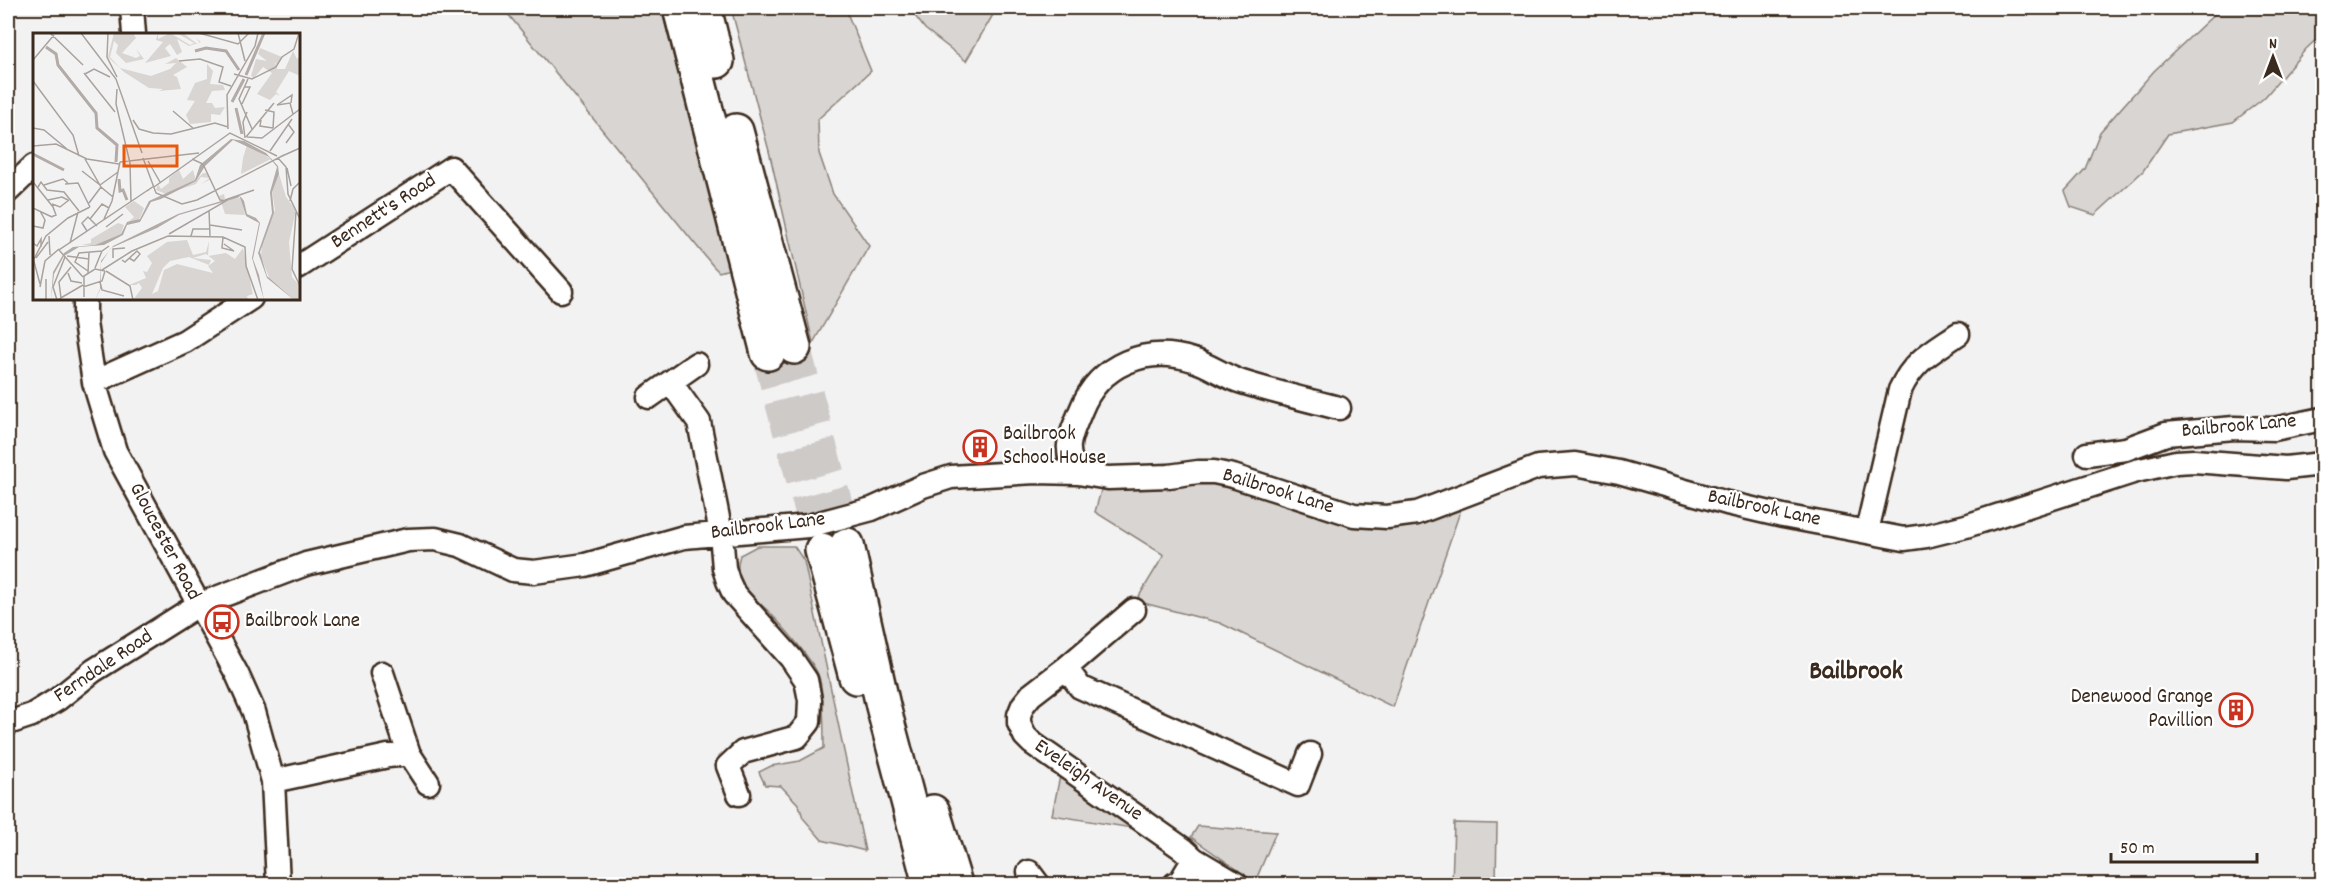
<svg xmlns="http://www.w3.org/2000/svg" width="2330" height="892" viewBox="0 0 2330 892" font-family="Dekko,sans-serif">
<style>
.green{fill:#d8d5d2;stroke:#8a8078;stroke-width:1.5}
.lines{fill:none;stroke-linecap:round;stroke-linejoin:round}
.highway-tunnel{stroke:#cecac8;stroke-width:33;stroke-dasharray:33 16;stroke-linecap:butt}
.street-casing{stroke:#3b2a1e;stroke-width:27}
.highway-casing{stroke:#3b2a1e;stroke-width:38}
.street{stroke:#fff;stroke-width:22}
.highway{stroke:#fff;stroke-width:33}
.labels{text-anchor:middle;dominant-baseline:central;stroke-width:4.5;stroke-linejoin:round;paint-order:stroke}
.street-label{font-size:21px;fill:#3b2a1e;stroke:#fff}
.poi-label{font-size:21px;fill:#3b2a1e;stroke:#fff;text-anchor:start}
.district-label{font-size:27px;font-weight:bold;fill:#3b2a1e;stroke:#fff}
.inset-river{fill:none;stroke:#b2aba7;stroke-width:3}
.inset-road{fill:none;stroke:#a9a29d;stroke-width:1.5}
.view{fill:#e8590c;fill-opacity:0.15;stroke:#e8590c;stroke-width:3}
.inset-edge{fill:none;stroke:#3b2a1e;stroke-width:3}
</style>
<rect width="100%" height="100%" fill="#f3f2f2"/>
<filter id="ink" filterUnits="userSpaceOnUse"><feTurbulence type="fractalNoise" baseFrequency=".0167" numOctaves="2"/><feDisplacementMap in="SourceGraphic" scale="12" xChannelSelector="R" yChannelSelector="G"/><feConvolveMatrix kernelMatrix="1 2 1 2 8 2 1 2 1" color-interpolation-filters="sRGB"/></filter>
<g filter="url(#ink)">
<!-- green -->
<path class="green" d="M503 8H661L730 269 719 272 713 266Z
M731 8H845L871 71 818 119 819 153 833 194 869 246 813 343 769 151Z
M909 8H997L966 61 925 29Z
M2221 8H2322V34L2306 49 2264 98 2233 122 2168 134 2143 171 2095 215 2071 207 2065 191 2085 169 2100 132 2154 71Z
M1210 479 1343 519 1463 503 1393 707 1220 623 1136 601 1164 555 1095 512 1103 483Z
M757 546H794L804 561 865 851 822 840 803 818 799 805 781 786 765 785 759 772 771 766 800 761 824 748C824 732 824 688 818 674 810 657 783 626 769 612 752 595 731 583 740 555Z
M1060 776 1138 829 1052 815Z
M1454 823 1497 824 1496 884H1452Z
M1198 826 1276 832 1255 882 1191 837Z"/>
<g class="lines">
<!-- highway-tunnel -->
<path class="highway-tunnel" d="M794 347 847 545
M768 353 822 550"/>
<defs>
<path id="street" d="M132 8 134 34
M8 191 34 166
M298 267 451 168 561 291
M85 298V323L94 382 115 451 237 674 254 712 273 781 278 884
M94 382 185 341 251 298
M671 383 699 422 721 533 724 568 728 581 734 594 791 658 806 680 810 700 809 722 797 737 743 752 728 766 739 794
M649 397 696 364
M2087 454 2126 449 2166 434 2234 428 2274 429 2322 419
M1078 473C1061 449 1071 435 1081 410 1099 364 1147 345 1193 360 1210 365 1225 377 1242 382 1274 392 1307 400 1339 408
M1867 531 1900 390C1914 360 1932 352 1958 334
M1134 610 1066 668 1031 695 1023 705 1019 715V723L1025 736 1032 743 1183 849 1194 859 1236 884
M1066 668 1080 687 1298 785 1310 754
M382 673 409 754 428 783
M8 723 32 715 58 699 93 671 198 605 306 564 408 540 435 539 460 545 513 570 534 572 585 565 684 537 808 526 872 509 923 486 951 477 1036 472 1078 473 1108 478 1169 476 1198 472H1214L1233 476 1354 515 1387 517 1417 513 1538 467 1575 464 1619 472 1727 503 1783 516 1904 539 1926 536 1966 526 2136 471 2176 462 2194 461 2286 468 2322 464
M273 781 388 756 409 754
M1029 872 1038 884
M1175 884 1180 882 1194 859"/>
<path id="highway" d="M680 8 768 353
M704 8 717 61
M736 131 794 347
M847 545 883 706 930 884
M822 550 856 677
M933 812 955 884"/>
</defs>
<!-- street casing -->
<use href="#street" class="street-casing"/>
<!-- highway casing -->
<use href="#highway" class="highway-casing"/>
<!-- street -->
<use href="#street" class="street"/>
<!-- highway -->
<use href="#highway" class="highway"/>
</g>
</g>
<!-- icons -->
<defs>
<symbol id="building-ring" viewBox="-11 -11 22 22"><circle r="9.5" fill="#fff" stroke="#c8321e" stroke-width="1.5"/><path d="M-4-6H4V6H1V3H-1V6H-4ZM-2.5-4.3h1.7v1.8h-1.7ZM.8-4.3h1.7v1.8H.8ZM-2.5-1h1.7V.8h-1.7ZM.8-1h1.7V.8H.8Z" fill="#c8321e"/></symbol>
<symbol id="bus-ring" viewBox="-11 -11 22 22"><circle r="9.5" fill="#fff" stroke="#c8321e" stroke-width="1.5"/><path d="M-5-6H5V4H4V6H2V4H-2V6H-4V4H-5ZM-3.5-4V0h7V-4ZM-3.5 1.2v1.5H-2V1.2ZM2 1.2v1.5H3.5V1.2Z" fill="#c8321e"/></symbol>
</defs>
<g fill-rule="evenodd">
<use href="#building-ring" x="961" y="428" width="38" height="38"/>
<use href="#bus-ring" x="203" y="603" width="38" height="38"/>
<use href="#building-ring" x="2217" y="691" width="38" height="38"/>
</g>
<g class="labels">
<!-- street labels -->
<g class="street-label">
<text transform="translate(384 212) rotate(-33)">Bennett's Road</text>
<text transform="translate(2239 427) rotate(-5)">Bailbrook Lane</text>
<text transform="translate(1278 492) rotate(17)">Bailbrook Lane</text>
<text transform="translate(1764 509) rotate(12)">Bailbrook Lane</text>
<text transform="translate(768 527) rotate(-7)">Bailbrook Lane</text>
<text transform="translate(164 542) rotate(62)">Gloucester Road</text>
<text transform="translate(104 667) rotate(-34)">Ferndale Road</text>
<text transform="translate(1088 781) rotate(35)">Eveleigh Avenue</text>
</g>
<!-- poi labels -->
<g class="poi-label">
<text x="1003" y="435">Bailbrook<tspan x="1003" dy="24">School House</tspan></text>
<text x="245" y="622">Bailbrook Lane</text>
<text x="2213" y="698" text-anchor="end">Denewood Grange<tspan x="2213" dy="24">Pavillion</tspan></text>
</g>
<!-- district labels -->
<g class="district-label">
<text x="1856" y="672">Bailbrook</text>
</g>
</g>
<!-- overview -->
<g transform="translate(33 33)">
<rect width="267" height="267" fill="#f3f2f2"/>
<path d="M81 0H100L103 5 89 20 103 25 107 23 103 16 111 26 93 30 83 20 85 12 81 8 77 24 87 35 118 43 137 36 143 30 132 31 143 25 154 34 140 42 144 44 148 56 126 58 130 56 116 55 91 39 75 24ZM125 0V6L137 0 157 12 161 10 144 0H150L163 10H167L163 5 168 9 156 13 144 6 149 19 144 22 137 11 132 15 138 23 112 30 130 9 123 7ZM227 15 249 24 244 32 242 29 244 36H252L260 18 264 26 267 23V43L256 38 243 59 247 63 243 61 237 67 224 61 239 40 230 34 221 45 218 43 223 26 234 28 225 21ZM174 31 180 38 177 51 190 52 192 57 179 58 173 70H179L182 75 192 74 187 82 178 81V89L157 91 153 82 162 68 154 67 162 50 174 46ZM214 112 238 126 208 141 210 125ZM146 137 150 146 160 137 163 147 170 140H173L178 146 168 151 177 145 168 144 163 151 133 161 123 157 125 151 128 156 136 150V145ZM246 141 253 164 263 177 256 209 259 244 267 253V267H261L237 247 228 224 229 210 242 177 239 157ZM191 161 192 166 208 165 212 182 192 181 186 163ZM101 168 111 175 107 185 100 190 95 189 101 184 92 174ZM85 190 91 192 88 201 62 212H48L58 210V206ZM154 207 160 222 173 219 176 208 175 223 193 220 202 226 210 215 220 261 214 263 215 267H100L109 255 106 250 103 252H96L113 245 110 238 114 239 119 230 114 223 134 209ZM173 221 182 228 175 233 180 240 144 231 131 237 125 258 119 261 130 235 137 228 156 224 176 232 178 227 160 225Z" fill="#d8d5d2" fill-rule="evenodd"/>
<path d="M198 106 211 108 233 120 245 133 246 141 239 159 241 180 227 219 234 243 261 267 234 245 225 220 239 180 237 159 244 134 236 124 200 107 172 133 163 148 128 166 118 169 107 189 94 192 90 202 71 212 46 214 31 223 21 241 18 267 20 239 31 220 40 214 62 212 88 201 94 189 107 186 116 168 162 147 167 132ZM205 163 208 164 211 168 214 181 223 185 227 190 220 226 226 242 231 267 219 225 226 190 213 183 207 164 146 182 124 195 78 215 68 230V255L62 267 67 256 68 228 80 213 145 181Z" fill="#b2aba7"/>
<path class="inset-river" d="M13 14 23 21 25 32 63 80 64 95 84 112 83 129M162 18 173 15 193 18 206 37M213 42 231 0M199 69 211 46M203 75 209 101M0 121 31 137M86 146 87 158 90 157 94 167"/>
<path class="inset-road" d="M17 0 50 32M48 0 83 46 109 120M75 0 74 24 84 44M166 0 205 11 216 0M205 0 212 28M0 27 21 2M146 28 167 26 190 34 186 49 198 53M51 40 82 79M52 41 61 36 77 44M201 41 219 46 243 34 249 24 261 16 266 0M215 46 206 66 219 96M0 48 40 102 46 123M84 56 83 71 97 130 98 169M258 70 259 62 244 72 257 70 260 81M209 71 217 54H211M232 77 241 79 240 95M140 78 161 96M100 87 106 96 120 100 138 101 182 90 195 94M228 87 227 93 240 95M0 95 11 97 34 116M195 96 194 62 222 13 225 0M213 104 241 70M214 104 229 105 267 76M212 105 210 89 214 79M253 110 261 99 255 91M0 113 23 111 54 126 86 131M237 118 259 86M247 124 267 115M110 125 123 160 149 171 164 167 251 122M245 125 253 134 255 161 267 186M52 126 68 154 80 164M115 128 127 149M87 129 166 120M254 135 258 153M49 138 67 152M0 149 20 174 23 182 18 184M32 151 45 150 57 174M11 152 30 146 35 150M67 152 85 139M5 154 8 149 14 157 31 159 46 178M121 154 197 100 244 123M15 167 29 164 35 167M192 167 221 157M257 168 260 156 267 149M56 170 68 154M19 171 27 174 36 167M0 175 19 184M176 177 177 203M263 179 259 236 267 253M57 186 69 171 76 175M71 186 79 168 87 129M177 192 209 197M0 193 10 195 12 187 7 178M73 194 90 181M54 198 49 190 55 184 64 193M136 201 193 168 187 167 170 131 159 126M16 203 17 222M158 203 160 196H177M190 204 189 215 201 218 191 211M0 210 4 213 8 206V214M37 210 45 179M34 223 56 226M0 225 7 251M3 225 15 209M80 225V216L92 215M1 226 13 203 35 185 57 174M89 227 92 229 104 218 107 221 101 228 96 225M62 235 69 218M69 237 99 218 135 203 190 204 212 214 213 233 225 267M55 238 42 229 46 220 69 218 76 213M73 238 97 253 100 267M35 240 38 248 49 250M55 240 56 219M50 244 26 217 121 153 114 158M13 246V267M67 249 69 257 91 263M7 254 12 228 26 216M50 254 69 248 72 238M51 264V243L62 236 72 238M28 265 26 249 38 234M26 266 50 252M24 267 20 254 32 224"/>
<path class="view" d="M91 113H144V133H91Z"/>
<rect width="267" height="267" class="inset-edge"/>
</g>
<!-- margin -->
<rect width="2330" height="892" fill="none" stroke="#fff" stroke-width="30"/>
<rect x="15" y="15" width="2300" height="862" fill="none" stroke="#3b2a1e" stroke-width="2" filter="url(#ink)"/>
<!-- north arrow -->
<g transform="translate(2273 57)" stroke="#ffffff" stroke-width="4.5" paint-order="stroke">
<path d="M0-4.5L10 22L0 15L-10 22Z" fill="#3b2a1e"/>
<text y="-9" font-size="16" font-weight="bold" text-anchor="middle" fill="#3b2a1e">N</text>
</g>
<!-- scale -->
<path d="M2111 853v9h146v-9" fill="none" stroke="#3b2a1e" stroke-width="3"/>
<text x="2120" y="853" font-size="18" fill="#3b2a1e" stroke="#ffffff" stroke-width="4.5" paint-order="stroke">50 m</text>
</svg>
